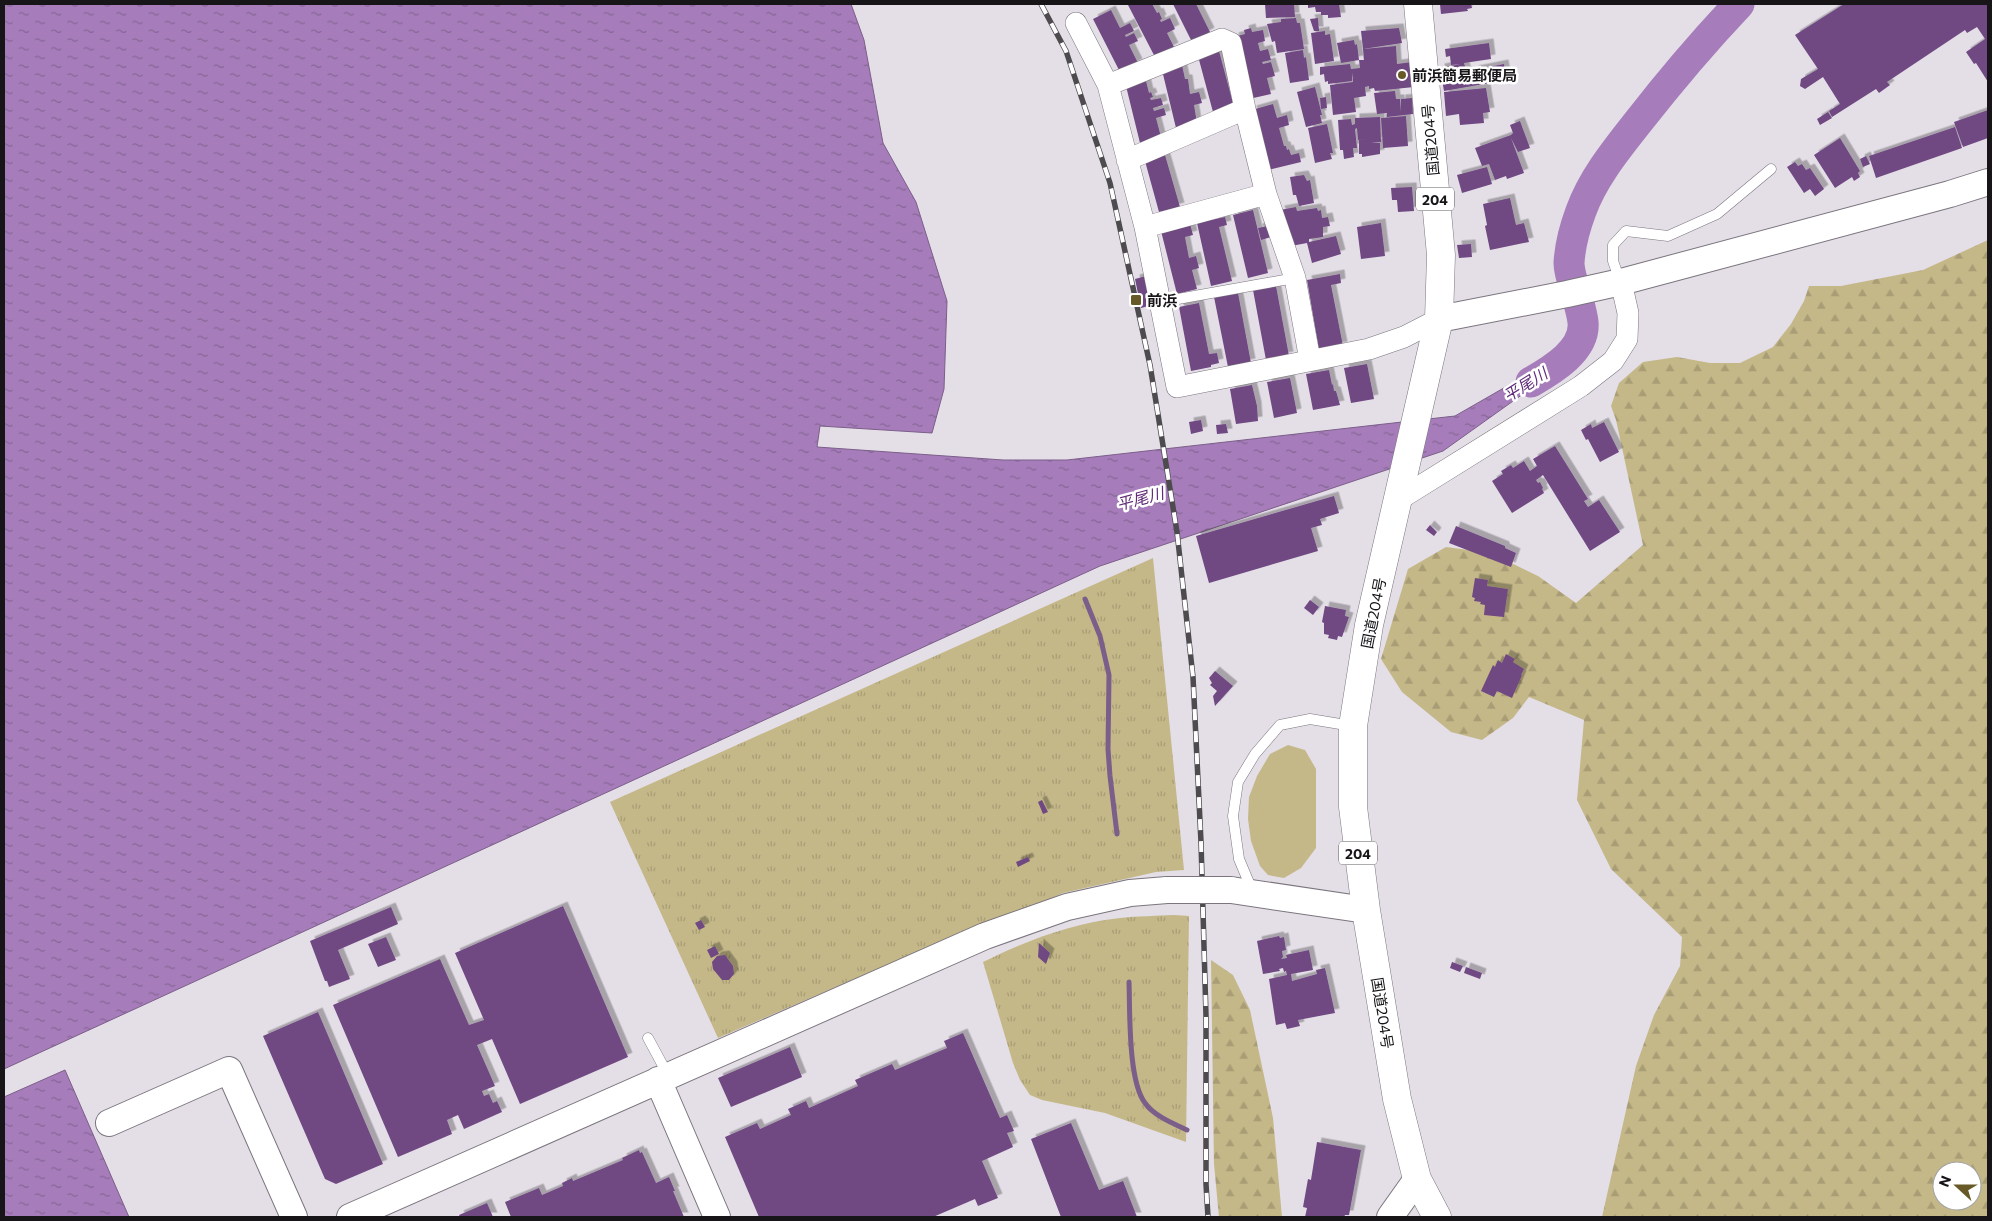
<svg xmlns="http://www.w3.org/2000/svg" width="1992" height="1221" viewBox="0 0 1992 1221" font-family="Commissioner,'Noto Sans JP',sans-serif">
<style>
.green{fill:#c4b888}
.forest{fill:url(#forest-firs);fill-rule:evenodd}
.park{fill:url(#park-tufts)}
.water{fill:url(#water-ripples);stroke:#7b5e89}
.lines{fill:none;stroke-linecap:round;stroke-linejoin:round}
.stream{stroke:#7b5e89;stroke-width:5}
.river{stroke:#a67dba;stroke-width:31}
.building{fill:#6f4882;filter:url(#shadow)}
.service-casing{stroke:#7b757e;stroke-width:11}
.minor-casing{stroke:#7b757e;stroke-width:22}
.tertiary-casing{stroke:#7b757e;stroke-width:28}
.trunk-casing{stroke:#7b757e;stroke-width:29}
.service{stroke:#fff;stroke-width:10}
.minor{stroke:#fff;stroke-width:21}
.tertiary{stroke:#fff;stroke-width:26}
.trunk{stroke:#fff;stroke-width:28}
.rail-casing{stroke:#4e4b4f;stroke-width:5.5}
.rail{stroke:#fff;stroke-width:4;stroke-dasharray:11;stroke-linecap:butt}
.tertiary-bridge-casing{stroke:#7b757e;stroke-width:28;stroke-linecap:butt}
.tertiary-bridge{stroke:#fff;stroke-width:26}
.poi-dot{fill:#675a27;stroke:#fff;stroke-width:2}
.labels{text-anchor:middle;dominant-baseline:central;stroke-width:5;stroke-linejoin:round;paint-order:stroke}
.shield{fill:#fff;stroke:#5d5b5d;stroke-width:1}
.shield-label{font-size:14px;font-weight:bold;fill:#171518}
.poi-label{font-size:15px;font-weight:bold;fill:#171518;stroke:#fff;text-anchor:start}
.street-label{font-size:15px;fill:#171518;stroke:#fff}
.water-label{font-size:16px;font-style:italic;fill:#602c77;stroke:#fff}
</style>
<defs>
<pattern id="forest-firs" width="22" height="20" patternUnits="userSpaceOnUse" patternTransform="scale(1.25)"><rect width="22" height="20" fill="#c4b888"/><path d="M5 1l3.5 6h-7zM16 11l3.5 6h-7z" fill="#a89d75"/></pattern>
<pattern id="park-tufts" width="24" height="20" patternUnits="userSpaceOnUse" patternTransform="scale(1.25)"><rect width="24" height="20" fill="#c4b888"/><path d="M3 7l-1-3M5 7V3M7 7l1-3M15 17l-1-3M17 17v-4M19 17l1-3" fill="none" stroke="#a89d75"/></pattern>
<pattern id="water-ripples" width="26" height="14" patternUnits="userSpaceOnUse" patternTransform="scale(1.25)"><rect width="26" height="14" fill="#a67dba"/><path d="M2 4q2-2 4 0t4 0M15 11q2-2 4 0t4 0" fill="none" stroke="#866596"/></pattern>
<filter id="shadow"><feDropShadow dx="4.5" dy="-4.5" stdDeviation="0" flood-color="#0004"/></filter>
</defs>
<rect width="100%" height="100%" fill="#e4dee7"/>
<!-- green -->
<path class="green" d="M1288 745 1305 750 1316 769V848L1301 868 1284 878 1268 875 1260 866 1251 841 1248 819 1249 797 1257 776 1270 754Z"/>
<!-- forest -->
<path class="forest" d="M1988 240V1217H1602L1636 1066 1654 1015 1680 966 1682 937 1611 869 1577 800 1584 720 1529 697 1513 718 1482 740 1451 732 1402 692 1381 659 1408 569 1446 547 1491 553 1538 576 1576 603 1643 545 1616 420 1611 406 1619 383 1643 362 1677 357 1710 363H1740L1773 347 1791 324 1804 301 1809 286H1841L1923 270ZM1942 1171H1972V1201H1942Z
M1211 960 1233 975 1250 1010 1273 1118 1282 1217H1219L1214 1164Z"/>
<!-- park -->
<path class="park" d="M1153 558 1184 870 1156 872 1063 893 1023 911 974 927 718 1038 610 802Z
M1174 915 1189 916 1186 1142 1105 1113 1042 1100 1030 1095 1020 1080 1013 1063 983 962C1025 941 1073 923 1120 918 1137 916 1156 916 1174 915Z"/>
<!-- water -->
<path class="water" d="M4 4H851L864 40 883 143 916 202 947 301 944 389 932 433 820 426 817 447 1003 460H1067L1455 416 1556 358 1566 356 1567 358 1544 379 1443 451 1100 566 4 1069Z
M65 1070 129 1217H4V1097Z"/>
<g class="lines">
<!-- stream -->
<path class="stream" d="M1085 599 1100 636 1109 675 1108 749 1110 776 1117 834
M1129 982C1130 1011 1128 1081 1145 1103 1154 1116 1174 1124 1187 1130"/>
<!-- river -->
<path class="river" d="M1531 382C1552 370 1586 350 1583 322 1582 313 1579 304 1577 296 1574 286 1569 273 1569 263 1570 246 1575 227 1581 211 1593 178 1616 150 1638 122 1670 81 1703 42 1739 4"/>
</g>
<!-- building -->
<path class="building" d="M1130 4H1152L1157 13 1159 12 1162 19 1160 20 1161 22 1170 18 1175 29 1167 33 1174 47 1155 57 1128 5Z
M1173 4H1196L1210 32 1192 42Z
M1265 4H1294L1295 17 1266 18Z
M1308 4H1339L1341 17 1328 18V15H1321V12H1316L1315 7 1308 8Z
M1440 4H1471L1472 8 1467 9 1468 11 1441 14Z
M1844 4H1988V82L1976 63 1974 64 1966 52 1985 39 1977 27 1967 33 1965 30 1887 82 1890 85 1879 93 1876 89 1832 117 1829 111 1840 104 1823 77 1805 89 1800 86 1801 79 1818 69 1795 35Z
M1111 10 1120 28 1130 23 1134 31 1125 35 1126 37 1134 33 1138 41 1129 45 1138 63 1120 72 1093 19Z
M1296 18 1297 23H1300L1304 49 1277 53 1275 41 1272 42 1267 24 1281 22V19Z
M1318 18 1319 31H1314L1310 19Z
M1251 28 1252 32 1263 30 1265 41 1258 43 1260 51 1268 49 1271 60 1262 62 1263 64 1271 62 1275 76 1267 78 1271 94 1249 99 1234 37 1245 34 1244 30Z
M1399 28 1402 43 1363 49 1361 31Z
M1325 31V35L1330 34 1334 61 1315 64 1311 33Z
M1354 40 1355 45 1357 44 1359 60 1341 63 1337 43Z
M1489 43 1491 59 1464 63 1468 76 1475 75 1474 70 1504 64 1507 80 1444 91 1440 68 1461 64 1451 65 1450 56 1446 57 1445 49Z
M1396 46 1397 64 1412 62 1414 87 1375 91 1374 88 1369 89V86L1365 87 1366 96 1354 98 1356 112 1333 115 1330 85 1353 82 1352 72V81L1328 84V81L1325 82 1324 74 1320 75V67L1350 64 1351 69 1360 68 1359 60H1364L1363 49Z
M1303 50 1304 58 1306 57 1309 80 1290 83 1285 53Z
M1219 51 1234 107 1213 112 1198 56Z
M1182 65 1185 79H1188L1190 94 1199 92 1202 103 1194 105 1197 123 1176 128 1162 70Z
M1146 81 1149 93 1151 92 1153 97 1150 98 1151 100 1161 98 1163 105 1153 108 1154 111 1164 108 1166 115 1156 118 1161 137 1140 143 1126 86Z
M1315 87 1322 115H1320L1322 123 1306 127 1297 92Z
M1486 88 1490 112 1483 113 1484 123 1460 125 1459 114 1446 116 1444 92Z
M1395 91 1396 99H1400L1401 112V99L1412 98 1413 114 1387 117V113L1377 114 1374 93Z
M1326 97 1327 108 1321 109 1320 98Z
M1273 104 1277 118 1287 115 1289 125 1279 128 1284 146H1286L1287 150 1289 149 1291 155 1299 153 1301 162 1268 170 1252 110Z
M1988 110V138L1963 147 1954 122Z
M1828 112 1832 118 1820 125 1817 119Z
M1406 116 1408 146 1383 148 1381 118Z
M1380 117 1381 142H1371L1380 143V154L1362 157V154H1359V140L1371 139 1358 140 1357 128 1355 129 1357 148H1353L1354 157 1344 159 1343 150H1340L1338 120 1351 119 1352 125 1355 124V118Z
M1520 121 1530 148 1518 152 1511 138 1524 173 1507 179 1506 176 1495 180 1489 164 1482 166 1475 148 1511 135 1513 133 1510 125Z
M1327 124 1333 153H1330L1332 159 1315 163 1308 128Z
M1955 127 1962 148 1876 178 1869 156Z
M1840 138 1860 171 1858 173 1860 177 1854 181 1852 177 1835 188 1814 155Z
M1165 155 1180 207 1159 212 1145 161Z
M1866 156 1870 164 1863 167 1860 159Z
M1795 162 1798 166 1802 164 1806 170 1810 168 1824 189 1815 196 1810 189 1804 193 1787 167Z
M1487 167 1492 184 1462 193 1457 175Z
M1304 175 1307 181 1310 180 1314 203 1299 206 1296 195H1293L1290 177Z
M1412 187 1414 211 1398 212 1397 200H1392L1391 188Z
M1510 198 1516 225 1524 223 1529 242 1490 250 1485 226 1487 225 1483 204Z
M1296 207 1297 211 1317 208 1318 211 1321 210 1322 218 1328 217 1330 226 1323 227V237L1309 239V242L1336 236 1341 254 1312 263 1307 243 1291 246 1280 210Z
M1253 210 1268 273 1248 278 1233 215Z
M1225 217 1227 225 1219 227 1232 281 1211 286 1197 223Z
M1381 223 1385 256 1361 259 1357 227Z
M1190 224 1193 235 1185 237 1189 258 1196 256 1199 268 1192 270 1197 289 1177 294 1161 231Z
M1268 226 1271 237 1261 240 1258 228Z
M1471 244 1472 257 1459 258 1457 245Z
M1340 274 1341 283 1331 285 1343 346 1319 350 1307 280Z
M1146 276 1152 305 1141 308 1135 279Z
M1276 286 1289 356 1266 360 1253 290Z
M1238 293 1251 363 1228 367 1214 297Z
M1199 303 1209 354 1217 353 1219 363 1211 365V367L1191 371 1179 307Z
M1367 364 1374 399 1351 403 1344 368Z
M1329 370 1332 385 1333 384 1334 391H1336L1340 405 1313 410 1306 374Z
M1290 378 1297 413 1274 418 1267 382Z
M1252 385 1257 406 1258 421 1236 424 1230 389Z
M1201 420 1203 431 1191 434 1189 422Z
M1604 422 1619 452 1600 462 1588 439 1586 440 1581 430 1591 424 1592 428Z
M1226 424 1228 433 1217 434 1216 425Z
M1555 446 1588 499 1584 501 1588 507 1599 500 1620 532 1590 551 1543 475 1536 480 1538 483 1540 482 1543 488 1542 489 1544 493 1512 513 1492 481 1503 474 1501 471 1511 465 1513 468 1524 461 1530 471 1537 466 1533 459Z
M1334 496 1339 513 1320 519 1322 525 1311 528 1318 551 1209 583 1196 536Z
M1430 525 1437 532 1434 536 1426 530Z
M1456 526 1505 546V548L1516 553 1511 567 1449 543Z
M1475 578 1488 580 1487 586 1508 589 1504 617 1484 615 1485 605 1480 604 1481 602 1474 601 1475 598 1472 597Z
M1310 600 1319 607 1313 615 1304 608Z
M1325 606 1346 610 1345 616 1349 617 1342 637 1338 636 1337 640 1328 638 1329 635 1324 634V623L1322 622Z
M1506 654 1515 659 1513 662 1524 669 1521 675H1522L1512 698 1497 691 1494 697 1481 691 1493 665 1495 667 1498 660 1502 663Z
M1215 671 1233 686 1215 706 1213 696 1217 691 1210 685 1212 683 1209 678Z
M1042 800 1048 812 1043 814 1038 802Z
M1028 857 1030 861 1018 867 1016 862Z
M563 906 628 1057 520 1104 492 1039 477 1045 495 1086 482 1091 484 1096 489 1094 493 1103 497 1101 502 1112 464 1129 458 1115 447 1120 452 1134 398 1157 333 1005 440 959 469 1025 484 1020 455 953Z
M391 907 398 924 338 950 350 979 329 987 327 981H325L310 941Z
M701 920 705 927 699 930 695 923Z
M1279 936 1280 938 1284 937 1286 950 1282 951 1283 957 1281 959 1287 958 1286 955 1309 950 1313 970 1291 974 1292 981 1317 974 1316 970 1325 968 1335 1013 1298 1020 1300 1026 1287 1029 1285 1023 1276 1025 1269 979 1287 975 1286 971 1284 972 1283 968 1279 969 1280 971 1263 974 1257 941Z
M386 937 396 960 378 967 368 944Z
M1039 943 1050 953 1046 964 1038 957Z
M715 946 719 954 711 958 707 950Z
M725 955 733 966 734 974 729 980H722L713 969 712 962 717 956Z
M1452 962 1463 966 1460 972 1450 968Z
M1466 967 1482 973 1480 979 1464 973Z
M318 1012 383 1164 336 1184 325 1179 263 1036Z
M963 1033 1000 1118 1007 1115 1014 1131 1007 1133 1013 1147 982 1161 998 1198 978 1206 975 1199 933 1217H759L725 1137 757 1123 760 1129 791 1115 788 1109 806 1101 809 1108 858 1086 855 1080 892 1064 895 1070 947 1048 944 1041Z
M790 1047 802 1077 731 1107 718 1078Z
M1071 1123 1099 1190 1123 1181 1137 1217H1061L1031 1139Z
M1317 1142 1361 1150 1349 1215H1345L1344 1217H1305L1307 1208 1303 1207 1308 1179 1311 1180Z
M639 1150 640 1153 642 1152 656 1183 669 1177 675 1191H673L684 1217H511L505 1202 539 1188 542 1195 563 1186 562 1183 572 1178 573 1181 623 1160 622 1158Z
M487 1203 493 1217H460L459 1215Z"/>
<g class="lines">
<defs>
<path id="service" d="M1620 281 1613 261V245L1626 231 1668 236 1717 214 1771 169
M1161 302 1295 278
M1252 890 1239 859 1233 816 1238 782 1255 754 1280 725 1310 719 1352 726
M648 1038 668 1075"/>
<path id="minor" d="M1076 23 1108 85
M1245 109 1231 43 1222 39 1108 85 1145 227 1177 387 1369 349 1404 337 1439 319
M1127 160 1245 109 1266 194 1145 227
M1266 194 1295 278 1310 360
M1398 500 1581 386 1613 361 1627 339 1628 313 1621 282"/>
<path id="tertiary" d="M1439 319 1567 294 1621 282 1950 194 1988 182
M1231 890 1366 910
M658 1080 717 1217
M109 1123 229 1070 294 1217
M350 1217 985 936 1067 907 1130 893 1167 890
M1390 1217 1417 1179"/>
<path id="trunk" d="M1418 4 1441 255 1439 319 1369 625 1353 726V807L1366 910 1397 1099 1417 1179 1437 1217"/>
</defs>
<!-- service casing -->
<use href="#service" class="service-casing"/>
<!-- minor casing -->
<use href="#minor" class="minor-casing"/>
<!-- tertiary casing -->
<use href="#tertiary" class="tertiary-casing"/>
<!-- trunk casing -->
<use href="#trunk" class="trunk-casing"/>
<!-- service -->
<use href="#service" class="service"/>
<!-- minor -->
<use href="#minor" class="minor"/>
<!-- tertiary -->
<use href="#tertiary" class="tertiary"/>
<!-- trunk -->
<use href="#trunk" class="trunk"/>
<defs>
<path id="rail" d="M1041 4 1066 51 1110 183 1150 365 1177 532 1193 677 1201 842 1206 1016V1184L1208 1217"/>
</defs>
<!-- rail casing -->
<use href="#rail" class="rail-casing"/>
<!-- rail -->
<use href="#rail" class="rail"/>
<defs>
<path id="tertiary-bridge" d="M1167 890H1231"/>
</defs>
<!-- tertiary-bridge casing -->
<use href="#tertiary-bridge" class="tertiary-bridge-casing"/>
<!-- tertiary-bridge -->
<use href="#tertiary-bridge" class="tertiary-bridge"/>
</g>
<!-- markers -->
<g class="poi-dot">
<circle cx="1402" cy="75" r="5"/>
<rect x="1130" y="294" width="12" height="12" rx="2.5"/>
</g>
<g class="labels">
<!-- shield labels -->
<g class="shield">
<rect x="1416" y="187.5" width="38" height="23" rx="4"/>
<rect x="1339" y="841.5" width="38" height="23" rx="4"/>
</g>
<g class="shield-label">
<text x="1435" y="199">204</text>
<text x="1358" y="853">204</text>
</g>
<!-- poi labels -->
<g class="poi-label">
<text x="1412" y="75">前浜簡易郵便局</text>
<text x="1147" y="300">前浜</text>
</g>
<!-- street labels -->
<g class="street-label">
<text transform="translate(1430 140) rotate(-95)">国道204号</text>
<text transform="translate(1373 613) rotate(-79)">国道204号</text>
<text transform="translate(1383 1013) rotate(81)">国道204号</text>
</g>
<!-- water labels -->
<g class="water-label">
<text transform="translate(1525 384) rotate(-32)">平尾川</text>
<text transform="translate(1140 498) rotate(-15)">平尾川</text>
</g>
</g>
<!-- border -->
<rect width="1992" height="1221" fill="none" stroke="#171518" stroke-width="10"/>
<!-- north arrow -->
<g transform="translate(1957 1186) rotate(291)"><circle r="24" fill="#ffffff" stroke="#a2a1a3"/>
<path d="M0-4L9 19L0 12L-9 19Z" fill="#675a27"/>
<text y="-8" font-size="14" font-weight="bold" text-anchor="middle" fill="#171518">N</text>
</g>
</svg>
